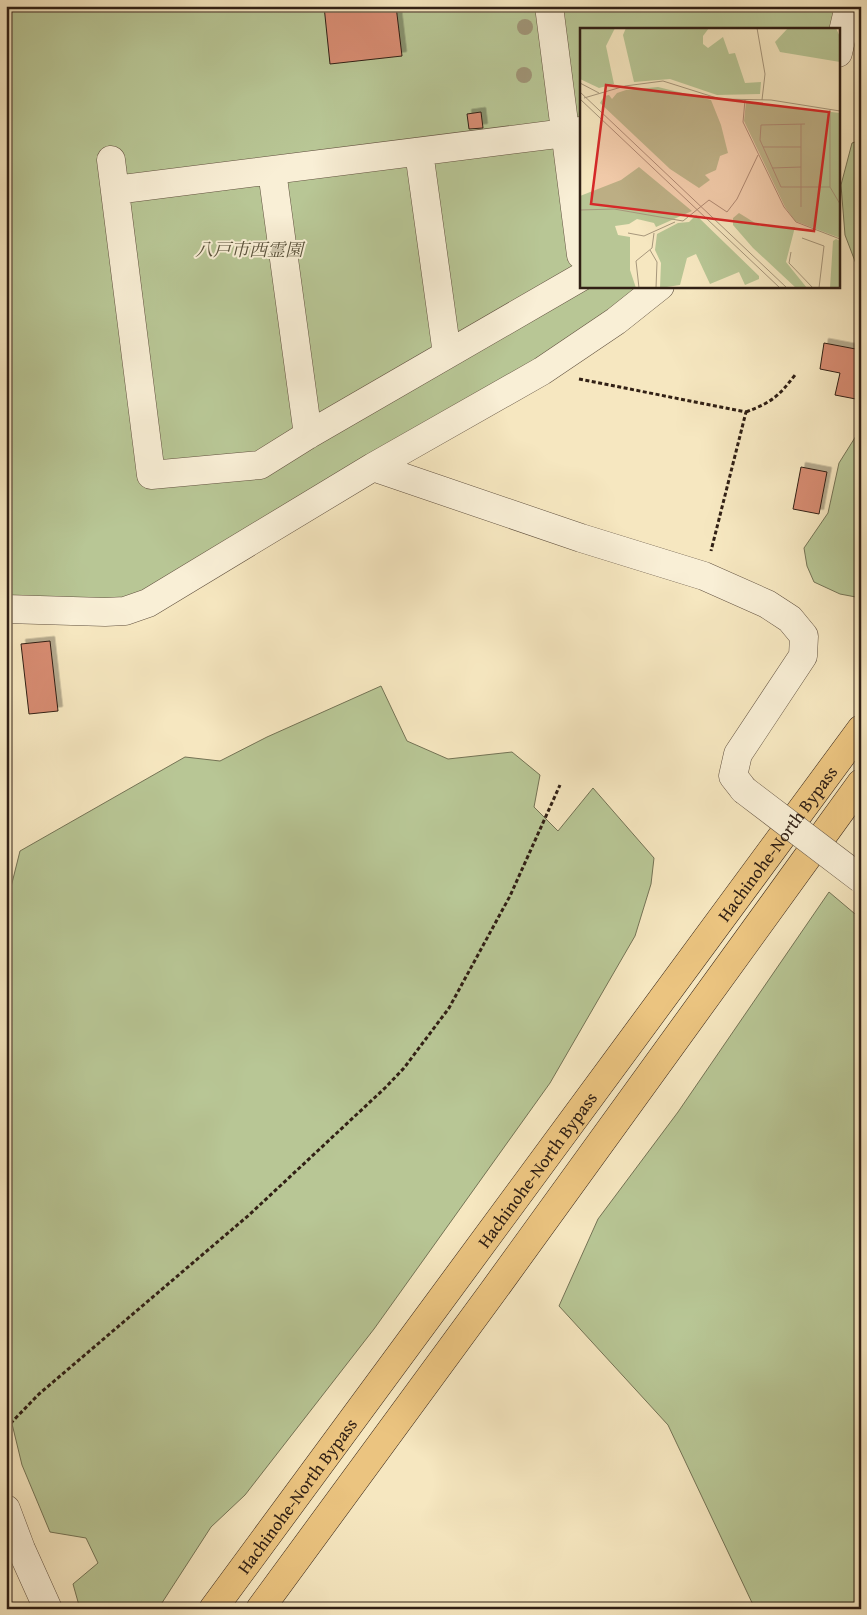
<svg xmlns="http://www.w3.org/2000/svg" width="867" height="1615" viewBox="0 0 867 1615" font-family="'Gentium Book Plus','Noto Serif JP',serif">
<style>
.green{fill:#b8c695;stroke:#747355}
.building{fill:#d78c72;stroke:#312015;filter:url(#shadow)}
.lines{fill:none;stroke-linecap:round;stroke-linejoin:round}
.minor-casing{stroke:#625240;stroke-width:29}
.highway-casing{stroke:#312015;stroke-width:29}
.path{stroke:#312015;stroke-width:3;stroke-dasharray:4 2.5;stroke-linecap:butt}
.minor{stroke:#f9efd6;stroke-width:28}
.highway{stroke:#ebc480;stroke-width:28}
.minor-bridge-casing{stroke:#625240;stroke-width:29;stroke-linecap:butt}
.minor-bridge{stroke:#f9efd6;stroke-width:28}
.tree{fill:#a09577}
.labels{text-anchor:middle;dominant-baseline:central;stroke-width:4;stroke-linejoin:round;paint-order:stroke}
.park-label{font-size:18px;font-style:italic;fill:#5a523b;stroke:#f9efd6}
.street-label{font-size:18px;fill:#312015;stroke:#f9efd6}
.inset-road{fill:none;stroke:#a7977c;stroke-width:1}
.view{fill:#d62828;fill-opacity:0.15;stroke:#d62828;stroke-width:2.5}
.inset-edge{fill:none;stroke:#312015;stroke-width:2.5}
</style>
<defs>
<filter id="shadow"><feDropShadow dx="4.5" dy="-4.5" stdDeviation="0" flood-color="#0004"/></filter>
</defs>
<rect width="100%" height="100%" fill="#f6e7c0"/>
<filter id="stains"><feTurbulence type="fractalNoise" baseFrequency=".004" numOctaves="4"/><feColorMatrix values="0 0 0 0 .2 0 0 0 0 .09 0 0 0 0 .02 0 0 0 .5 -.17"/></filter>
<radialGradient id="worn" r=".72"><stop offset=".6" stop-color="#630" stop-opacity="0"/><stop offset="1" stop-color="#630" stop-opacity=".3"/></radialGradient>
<!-- green -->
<path class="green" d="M6 6H844L838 29H581V286H647L617 311 138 599 6 601Z
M861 140V277L845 235 841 185 852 143Z
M861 428V598L840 594 814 582 807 566 804 548 828 513 839 463Z
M381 686 407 741 448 759 512 752 540 775 534 807 558 831 593 788 654 858 651 884 635 936 550 1083 374 1329 245 1495 211 1527 158 1609H80L73 1584 98 1563 86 1538 50 1532 22 1465 6 1399V916L9 895 20 851 185 757 220 761 267 737Z
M829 892 861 919V1609H755L668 1425 559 1306 598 1219 678 1112Z"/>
<!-- building -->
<path class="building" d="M324 6H396L402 56 330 64Z
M481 112 483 128 469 129 467 114Z
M824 343 861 350V400L835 395 840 373 820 369Z
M801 467 827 472 819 514 793 509Z
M50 641 58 711 29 714 21 644Z"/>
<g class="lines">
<defs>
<path id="minor" d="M549 6 581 255
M838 53 849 6
M419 152 447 354
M111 160 151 475 260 465 308 435 581 277
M272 171 308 435
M115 190 581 131
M373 467 581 538 704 576 767 604 790 619 804 636 803 656 738 754 733 776 744 790
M6 609 105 612 125 611 148 603 373 467 542 371 616 321 660 286
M6 1509 21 1549 48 1609"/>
<g id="highway">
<path id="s1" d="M213 1609 861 729"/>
<path d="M260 1609 494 1290 861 783"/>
</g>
</defs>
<!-- minor casing -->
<use href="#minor" class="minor-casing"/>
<!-- highway casing -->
<use href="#highway" class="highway-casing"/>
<!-- path -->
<path class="path" d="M579 379 746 412 711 551
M746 412C772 402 778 397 795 375
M6 1428 39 1394 249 1215 386 1087 404 1068 449 1008 510 896 560 785"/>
<!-- minor -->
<use href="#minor" class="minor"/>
<!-- highway -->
<use href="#highway" class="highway"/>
<defs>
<path id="minor-bridge" d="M744 790 861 879"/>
</defs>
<!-- minor-bridge casing -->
<use href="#minor-bridge" class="minor-bridge-casing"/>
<!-- minor-bridge -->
<use href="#minor-bridge" class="minor-bridge"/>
</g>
<!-- trees -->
<g class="tree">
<circle cx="525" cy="27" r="8"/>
<circle cx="524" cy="75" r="8"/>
</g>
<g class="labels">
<!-- park labels -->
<g class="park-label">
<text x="249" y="249">八戸市西霊園</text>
</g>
<!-- street labels -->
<g class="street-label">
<text stroke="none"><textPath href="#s1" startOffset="951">Hachinohe-North Bypass</textPath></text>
<text stroke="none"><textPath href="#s1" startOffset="546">Hachinohe-North Bypass</textPath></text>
<text stroke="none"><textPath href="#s1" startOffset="141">Hachinohe-North Bypass</textPath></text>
</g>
</g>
<!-- overview -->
<g transform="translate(580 28)">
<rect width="260" height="260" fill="#f6e7c0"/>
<path d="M0 0H35L26 18 34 56 19 60 0 51ZM46 0H129L123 8V16L128 20 143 9 149 26 155 25 165 55 181 54 180 66 137 67 90 51 54 54 43 7ZM208 0H256L260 9V34L200 24 195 14ZM78 59 131 72 141 97 148 125 140 128 136 142 125 147 130 152 119 160 90 141 20 75 24 68 29 67 32 71 37 65 46 62ZM166 74 260 85V210L215 193 205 179 164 93ZM59 139 112 183 76 199 74 195 57 191 49 196 35 198 38 207 50 209V242L56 260H0V168L41 152ZM159 185 180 198 215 199 206 234 227 260H216L173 220 153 197V190ZM116 187 179 248V251L165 257 159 244 130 256 116 226 107 230 100 257 80 260 81 235 75 222 77 206 98 195 109 194ZM256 211 260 213V260H250L253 213Z" fill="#b8c695"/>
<path class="inset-road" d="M177 0 185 46 182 72M0 55 19 65M0 64 207 260M4 70 45 58 83 53 140 71 191 72 260 83M0 71 200 260M165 72 163 94 204 179 216 194 260 211M250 82V159L260 176M221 96V179M225 96 181 97 180 112 201 159H250M183 119H221M192 140 221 139M0 182 34 181 103 193 129 172 147 184 157 171 178 127M48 205 64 208 95 194M222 210 244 218 239 260M70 222 77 234 76 260M211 224 209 235 233 260M59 260 56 233 72 220 74 205"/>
<path class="view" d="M26 57 249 84 234 203 11 176Z"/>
<rect width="260" height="260" class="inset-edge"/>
</g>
<!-- margin -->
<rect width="867" height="1615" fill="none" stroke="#f6e7c0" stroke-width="25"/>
<rect x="8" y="8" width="852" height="1600" fill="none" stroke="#312015" stroke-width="2.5"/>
<rect x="12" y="12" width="842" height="1590" fill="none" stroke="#312015"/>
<rect width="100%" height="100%" filter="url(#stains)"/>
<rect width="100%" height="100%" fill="url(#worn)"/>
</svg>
